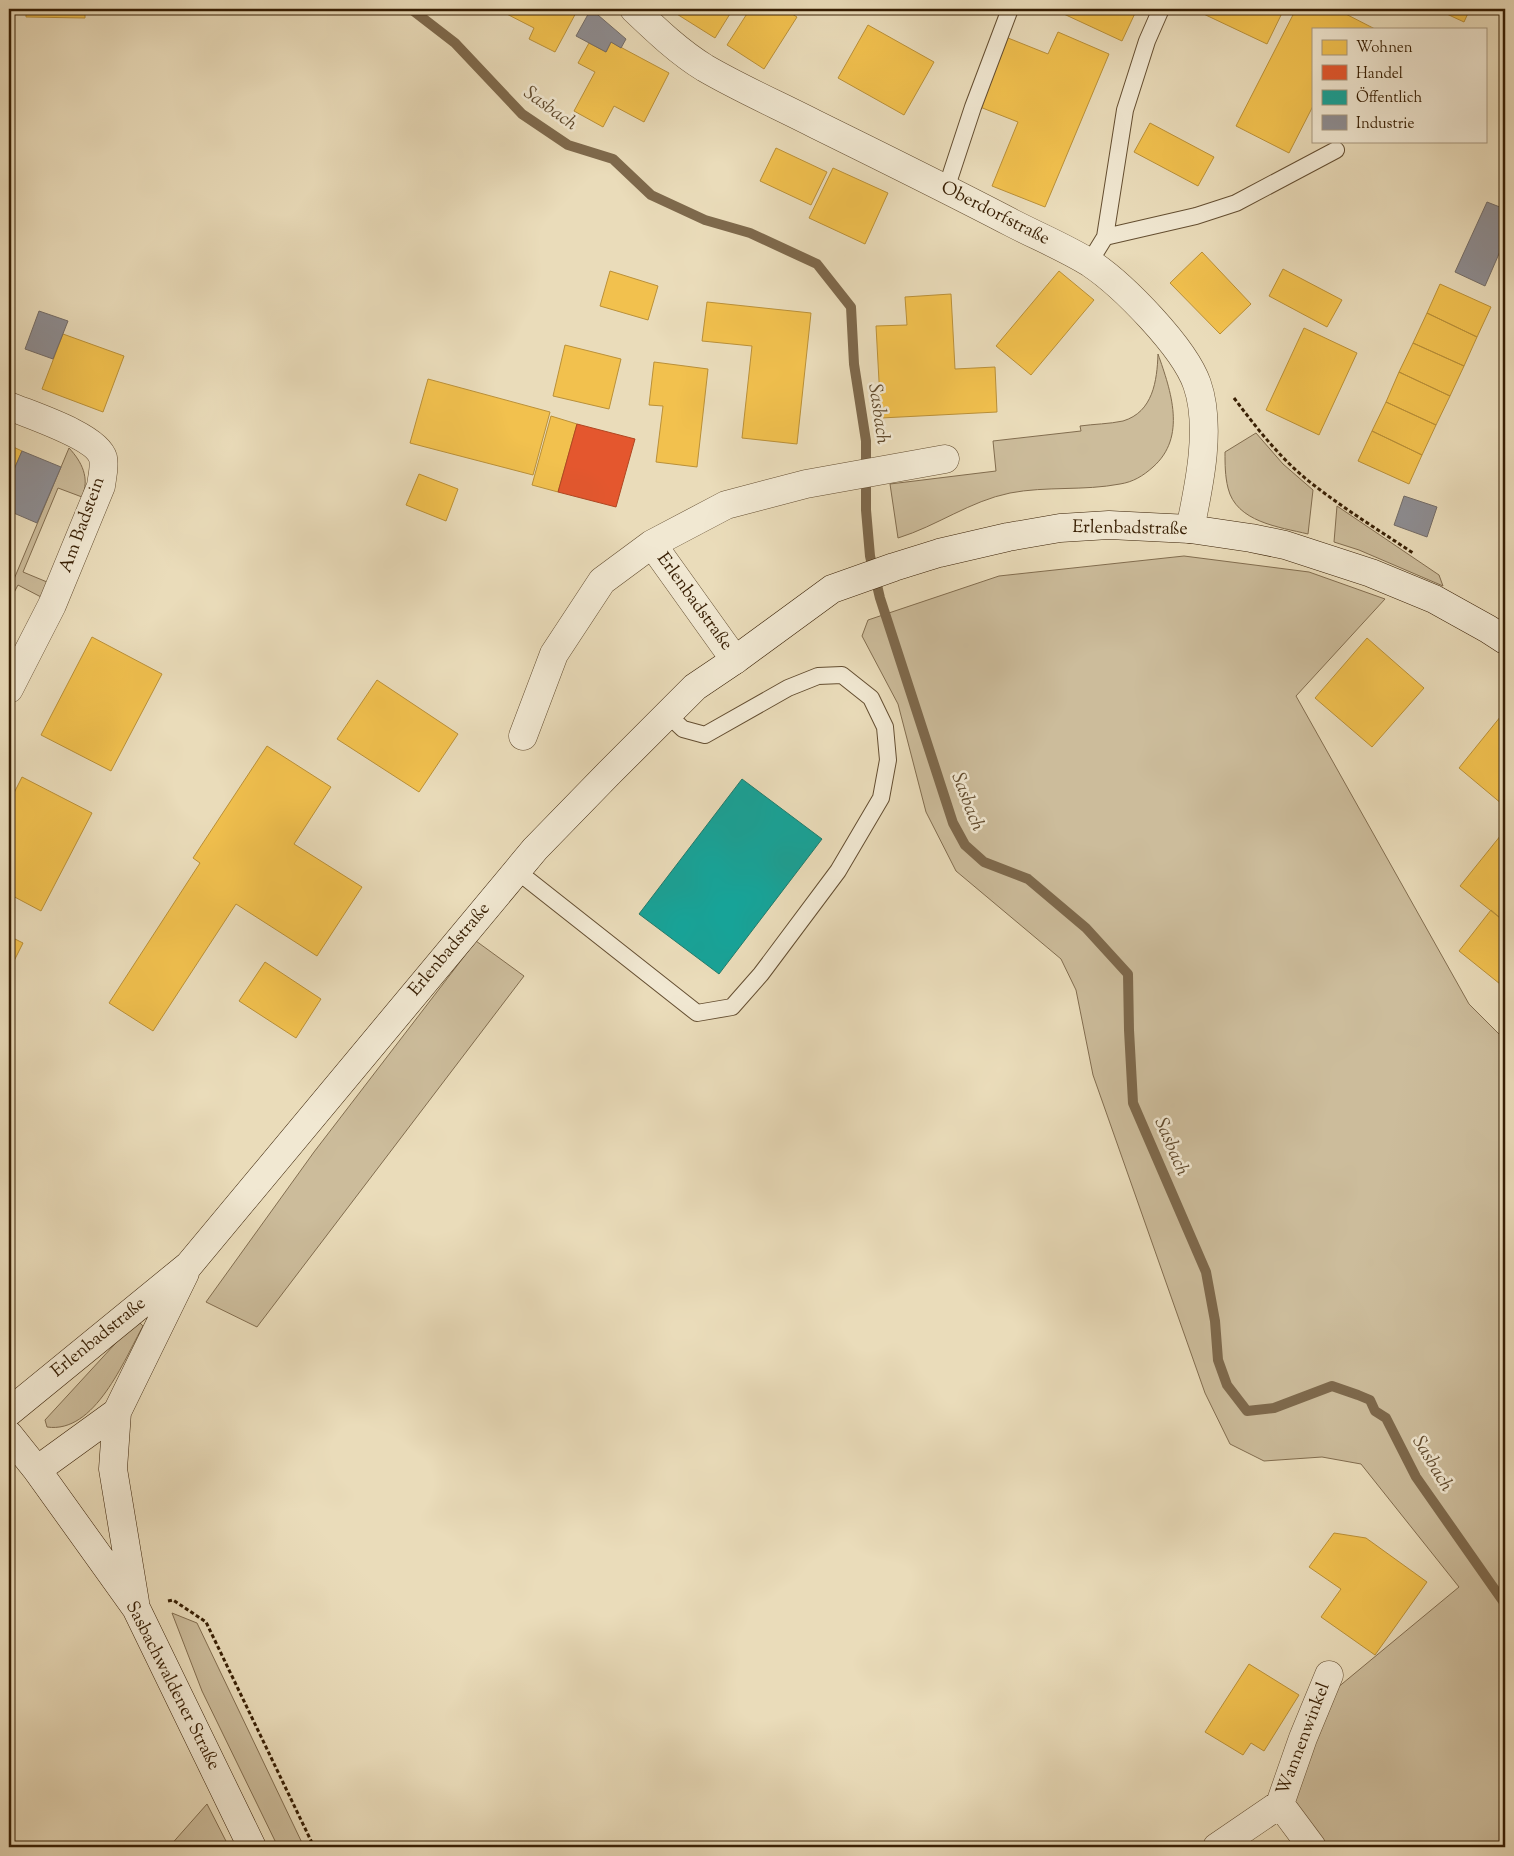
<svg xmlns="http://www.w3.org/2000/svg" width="1514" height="1856" viewBox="0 0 1514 1856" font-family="'Sorts Mill Goudy',serif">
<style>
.green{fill:#ccbc9b;stroke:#826d4f}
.homes{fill:#f2c14e;stroke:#ba9038}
.shops{fill:#e4572e;stroke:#b04621}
.public{fill:#17a398;stroke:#217b6b}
.industry{fill:#8d8d92;stroke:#736c67}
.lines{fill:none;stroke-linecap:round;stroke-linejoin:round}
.stream{stroke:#7e694c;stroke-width:10}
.lane-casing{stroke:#644e31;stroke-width:18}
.street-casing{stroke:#644e31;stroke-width:29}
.secondary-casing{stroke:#371e03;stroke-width:29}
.path{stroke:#371e03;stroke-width:3;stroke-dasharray:4 2.5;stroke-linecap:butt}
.lane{stroke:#f1e8d2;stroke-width:16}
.street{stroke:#f1e8d2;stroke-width:28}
.secondary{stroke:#f1e8d2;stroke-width:28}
.labels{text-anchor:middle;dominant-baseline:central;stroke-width:5;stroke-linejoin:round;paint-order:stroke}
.street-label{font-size:18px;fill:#371e03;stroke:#f1e8d2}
.water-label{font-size:19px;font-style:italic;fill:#604a2d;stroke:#f1e8d2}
</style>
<rect width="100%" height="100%" fill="#eadcba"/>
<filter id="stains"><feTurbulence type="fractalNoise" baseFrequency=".004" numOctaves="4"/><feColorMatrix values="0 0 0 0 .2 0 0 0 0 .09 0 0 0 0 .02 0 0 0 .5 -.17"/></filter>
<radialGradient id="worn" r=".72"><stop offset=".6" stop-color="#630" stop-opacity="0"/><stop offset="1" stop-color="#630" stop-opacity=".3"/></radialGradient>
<!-- green -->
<path class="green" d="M1158 354C1171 391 1187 437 1153 467 1143 476 1133 482 1120 484 1084 491 1046 486 1010 493 970 501 937 526 898 538L890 484 996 471 993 441 1081 431 1080 426C1094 424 1109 424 1123 421 1153 412 1157 381 1158 354Z
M1256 433 1283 464 1313 490 1308 534C1279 527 1236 522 1228 488 1225 476 1225 464 1225 452Z
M69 448C82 462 90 478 82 497L58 488 23 572 47 582 41 597 18 585 9 602V591Z
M1337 506 1439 575 1443 586 1359 550 1334 542Z
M1184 556 1309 572 1385 599 1296 696 1469 1004 1505 1040V1847H1325L1294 1801 1325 1698 1459 1587 1361 1464 1322 1457 1264 1461 1230 1444 1205 1393 1093 1075 1076 990 1061 959 956 871 926 812 898 704 862 636 868 620 999 576Z
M476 941 524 976 257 1327 206 1302 314 1152Z
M137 1320 143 1326C124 1360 95 1434 47 1427L45 1420Z
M172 1613 197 1623 304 1847H278L202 1691Z
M207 1804 229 1847H169Z"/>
<!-- homes -->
<path class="homes" d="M26 9H85V18L26 17Z
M497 9H578L555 52 529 39 534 28Z
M673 9H733L715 38 672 11Z
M750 9H784L797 17 764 69 727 45Z
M1053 9H1137L1122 41Z
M1193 9H1284L1267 44Z
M1296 9H1336L1375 29H1313V106L1289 153 1236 126Z
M1436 9H1470L1464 22Z
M868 25 934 62 904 115 838 78Z
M1058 32 1109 54 1045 207 992 186 1018 122 980 107 1008 38 1048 54Z
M611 42 669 73 644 122 614 106 603 127 574 111 595 72 578 63 589 43 606 52Z
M1150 123 1214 157 1198 186 1134 152Z
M776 148 827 172 811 205 760 181Z
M833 168 888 193 865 244 809 218Z
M1202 252 1251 304 1220 334 1170 283Z
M1283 269 1342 300 1327 327 1269 296Z
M610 271 658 286 648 320 600 306Z
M1059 271 1094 300 1031 375 996 346Z
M1440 284 1491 307 1477 337 1427 313Z
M951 294 955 369 995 367 997 412 881 418 876 326 907 325 905 297Z
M707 302 811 313 797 444 742 438 752 346 702 341Z
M1427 313 1477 337 1464 366 1413 343Z
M1304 328 1357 353 1319 435 1266 410Z
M63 334 124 356 103 412 42 389Z
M1413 343 1464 366 1450 396 1399 372Z
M565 345 621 359 609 409 553 396Z
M654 362 708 369 697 467 656 462 663 406 649 405Z
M1399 372 1450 396 1436 425 1386 402Z
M428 379 550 412 533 475 410 443Z
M1386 402 1436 425 1422 455 1372 431Z
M551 416 577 424 558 492 532 485Z
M1372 431 1422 455 1409 484 1358 461Z
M9 445 22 451 9 481Z
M419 474 458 489 446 521 406 505Z
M92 637 162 674 111 771 41 735Z
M1367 638 1424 688 1372 747 1315 698Z
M377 680 458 734 419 792 337 739Z
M1505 711V800L1502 804 1459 768Z
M267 746 331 787 294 844 362 887 317 956 236 904 153 1031 109 1003 200 863 193 858Z
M22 777 92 813 41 911 9 894V803Z
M1505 830V922L1460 886Z
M1491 910 1505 922V988L1459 951Z
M9 936 23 943 9 971Z
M265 962 321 999 296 1038 239 1001Z
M1334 1533 1366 1538 1427 1582 1375 1655 1321 1617 1341 1589 1309 1567Z
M1249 1664 1299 1695 1264 1751 1251 1743 1243 1755 1205 1732Z"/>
<!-- shops -->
<path class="shops" d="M577 424 635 439 616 507 558 492Z"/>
<!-- public -->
<path class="public" d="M742 779 822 839 719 974 639 914Z"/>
<!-- industry -->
<path class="industry" d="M591 9 626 39 621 48 611 42 606 52 576 36Z
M1487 202 1505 209V240L1485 286 1455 272Z
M39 311 68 321 53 359 25 349Z
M22 451 61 467 37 523 9 511V481Z
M1404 496 1437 507 1427 537 1394 525Z"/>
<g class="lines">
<!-- stream -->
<path class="stream" d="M411 9 455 43 522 114 568 145 613 159 651 195 705 220 750 233 817 264 851 307 854 364 866 441V510L870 556 880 598 953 823 965 845 984 862 1028 879 1086 928 1128 974 1129 1030 1133 1103 1206 1272 1215 1321 1218 1360 1227 1385 1247 1411 1274 1408 1332 1386 1358 1395 1370 1400 1375 1411 1386 1418 1416 1477 1505 1604"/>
<defs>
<path id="lane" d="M946 189 973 107 1010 9
M1105 237 1125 110 1147 41 1161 9
M1089 263 1105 237 1196 216 1236 203 1336 150
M517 871 697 1013 732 1007 761 974 838 871 881 798 888 760 885 727 871 698 842 675 818 676 788 688 705 735 683 729 668 715"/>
<path id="street" d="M634 9C656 30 679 52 705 68 741 89 780 106 817 125 882 157 947 189 1012 223 1037 236 1066 248 1090 263 1123 285 1184 347 1197 384 1212 427 1199 486 1190 529
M9 406C30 415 97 436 103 458 105 467 102 477 101 486L52 605 9 689
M652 544 735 660
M523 736 554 654 602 581 652 544 726 505 806 484 945 459
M1280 1804 1303 1738 1329 1675
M1217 1847 1280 1804 1312 1847"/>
<path id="secondary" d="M9 1412 189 1265 535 849 609 773 695 687 735 660 832 589 894 567 939 553 1008 537 1060 528 1109 525 1190 529 1251 538 1285 545 1371 573 1434 599 1488 629 1505 640
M9 1435 37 1470 136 1608 252 1847
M37 1470 117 1412
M135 1602 113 1469 117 1412 185 1273"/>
</defs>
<!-- lane casing -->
<use href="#lane" class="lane-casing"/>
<!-- street casing -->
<use href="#street" class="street-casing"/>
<!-- secondary casing -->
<use href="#secondary" class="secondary-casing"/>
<!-- path -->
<path class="path" d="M1234 398C1258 430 1283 462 1315 486 1346 510 1380 531 1413 553
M168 1601 173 1600 206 1622 314 1847"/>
<!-- lane -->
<use href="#lane" class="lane"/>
<!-- street -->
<use href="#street" class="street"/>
<!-- secondary -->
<use href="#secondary" class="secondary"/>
</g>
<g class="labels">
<!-- street labels -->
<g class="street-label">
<text transform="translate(995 214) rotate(27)">Oberdorfstraße</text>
<text transform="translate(83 525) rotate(-70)">Am Badstein</text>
<text transform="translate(1130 529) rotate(1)">Erlenbadstraße</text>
<text transform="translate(694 602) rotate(54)">Erlenbadstraße</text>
<text transform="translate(450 950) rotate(-50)">Erlenbadstraße</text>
<text transform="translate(99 1338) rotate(-39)">Erlenbadstraße</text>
<text transform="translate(172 1686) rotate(63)">Sasbachwaldener Straße</text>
<text transform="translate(1304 1739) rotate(-69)">Wannenwinkel</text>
</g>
<!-- water labels -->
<g class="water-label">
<text transform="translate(550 109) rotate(36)">Sasbach</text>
<text transform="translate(878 414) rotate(82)">Sasbach</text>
<text transform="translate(967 802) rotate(69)">Sasbach</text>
<text transform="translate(1171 1147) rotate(67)">Sasbach</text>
<text transform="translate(1432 1464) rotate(59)">Sasbach</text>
</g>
</g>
<!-- margin -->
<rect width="1514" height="1856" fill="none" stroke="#eadcba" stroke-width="30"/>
<rect x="10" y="10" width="1494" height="1836" fill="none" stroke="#371e03" stroke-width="2.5"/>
<rect x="15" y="15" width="1484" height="1826" fill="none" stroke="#371e03"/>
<!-- legend -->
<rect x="1312" y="28" width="175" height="115" fill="#f1e8d2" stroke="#a7977f"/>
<rect x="1322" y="40" width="25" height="15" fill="#f2c14e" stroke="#a7977f"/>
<text x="1356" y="52" font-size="15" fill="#371e03">Wohnen</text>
<rect x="1322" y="65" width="25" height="15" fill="#e4572e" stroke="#a7977f"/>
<text x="1356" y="78" font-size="15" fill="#371e03">Handel</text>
<rect x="1322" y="90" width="25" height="15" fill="#17a398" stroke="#a7977f"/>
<text x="1356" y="102" font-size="15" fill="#371e03">Öffentlich</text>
<rect x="1322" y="115" width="25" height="15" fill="#8d8d92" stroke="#a7977f"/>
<text x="1356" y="128" font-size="15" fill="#371e03">Industrie</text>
<rect width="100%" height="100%" filter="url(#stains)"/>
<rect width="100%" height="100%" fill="url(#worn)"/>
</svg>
